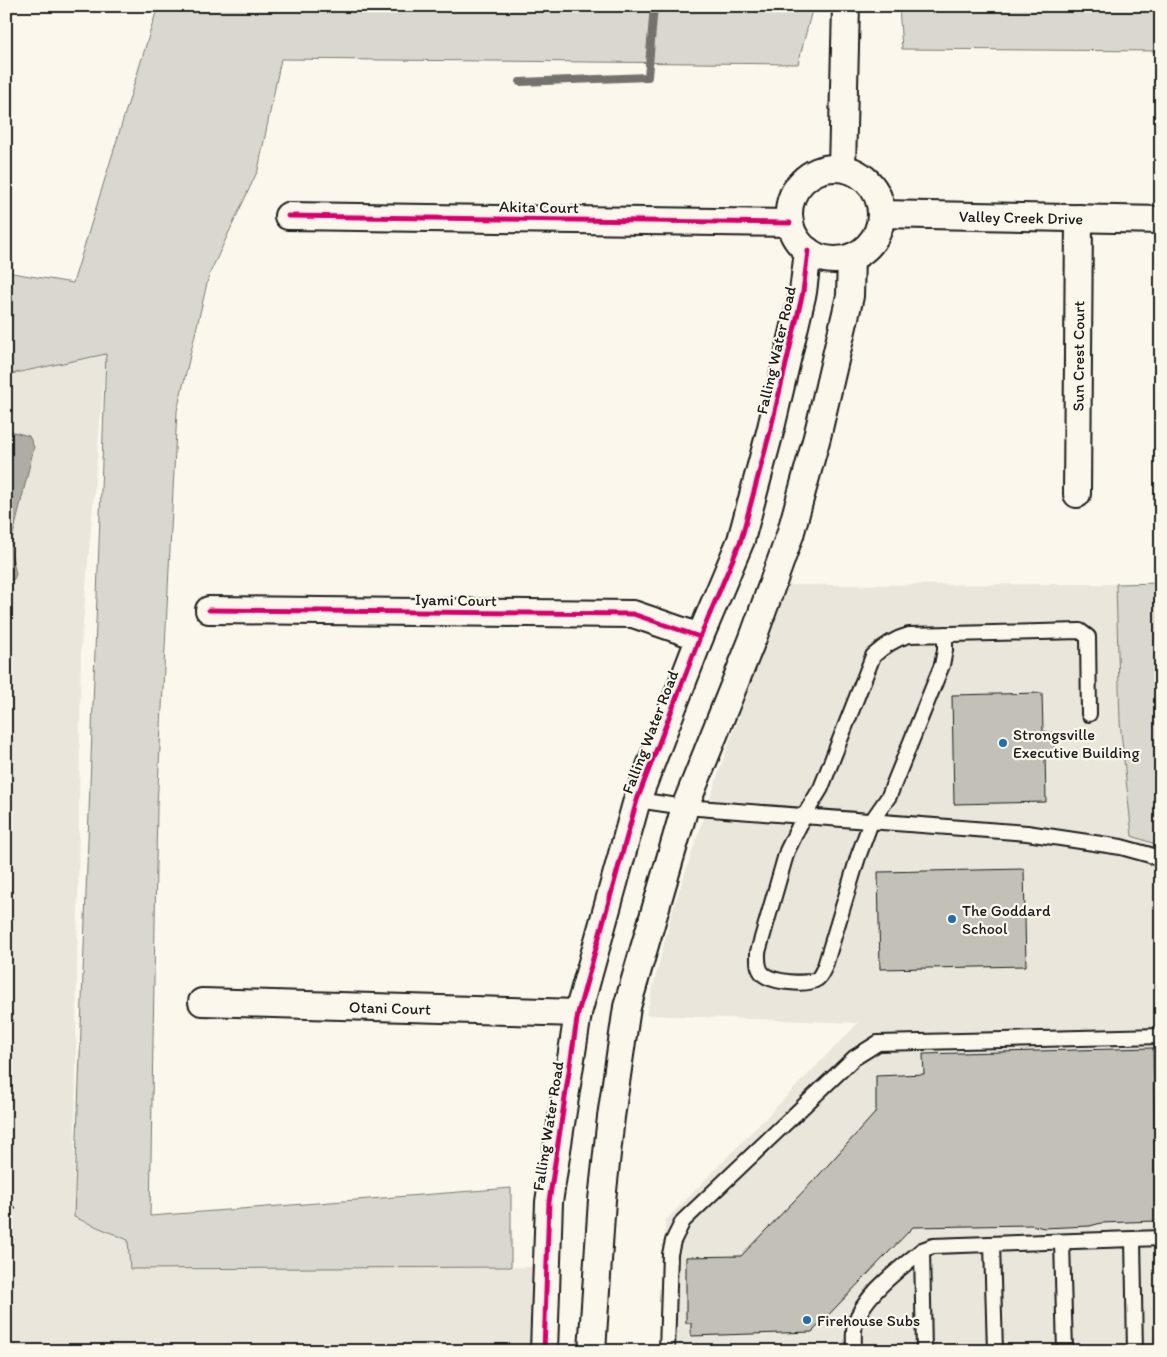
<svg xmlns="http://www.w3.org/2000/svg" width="1167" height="1357" viewBox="0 0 1167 1357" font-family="Itim,sans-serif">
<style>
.built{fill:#eae6dc}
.green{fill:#dad7ce;stroke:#7b7a75}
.water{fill:#afaca5;stroke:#74726e}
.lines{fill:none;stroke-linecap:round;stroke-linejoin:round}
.stream{stroke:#74726e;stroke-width:8}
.building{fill:#c3c0b8;stroke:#1c1c1c}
.lane-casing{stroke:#1c1c1c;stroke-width:18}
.street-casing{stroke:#1c1c1c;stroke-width:30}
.path{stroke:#1c1c1c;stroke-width:3;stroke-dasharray:4 4;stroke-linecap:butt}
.lane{stroke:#fbf7ec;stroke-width:14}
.street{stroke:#fbf7ec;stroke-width:26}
.cycleway-casing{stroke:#fbf7ec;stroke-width:8}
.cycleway{stroke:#d6006c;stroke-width:5}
.poi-dot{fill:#1f6fb2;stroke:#fbf7ec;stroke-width:2}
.labels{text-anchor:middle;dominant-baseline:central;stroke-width:4.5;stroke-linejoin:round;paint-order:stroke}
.street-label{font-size:16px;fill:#1c1c1c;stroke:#fbf7ec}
.poi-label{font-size:16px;fill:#1c1c1c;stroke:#fbf7ec;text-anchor:start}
</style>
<rect width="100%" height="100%" fill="#fbf7ec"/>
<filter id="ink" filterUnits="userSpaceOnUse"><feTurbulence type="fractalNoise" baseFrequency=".02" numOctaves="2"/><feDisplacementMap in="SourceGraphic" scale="10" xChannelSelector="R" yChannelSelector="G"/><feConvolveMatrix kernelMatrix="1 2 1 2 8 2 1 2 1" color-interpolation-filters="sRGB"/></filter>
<g filter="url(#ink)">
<!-- built -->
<path class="built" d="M106 353 81 646 74 1217 128 1240 131 1269 538 1267 536 1351H6V1284L29 1283H6V375Z
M1116 584 1120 722 1132 836 1161 846V1351H661L665 1221 858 1023 646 1015 672 912 724 757 788 585Z"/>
<!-- green -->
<path class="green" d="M158 6H813L798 64 281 59 258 170 209 275 177 411 157 806 150 1216 511 1188V1267L130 1269 128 1240 74 1217 106 354 6 375V272L73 283Z
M899 6H1161V51L902 49Z
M1161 583V846L1132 836 1120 722 1116 584Z"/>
<!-- water -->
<path class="water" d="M6 430 29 436 34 447 10 548 16 574 14 579 8 581 6 580Z"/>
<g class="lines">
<!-- stream -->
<path class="stream" d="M520 82 648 77 654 6"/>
</g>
<!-- building -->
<path class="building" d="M1042 693 1043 731 1053 733 1055 755 1045 753 1046 802 954 804 952 695Z
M1024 869 1026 966 880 969 878 872Z
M1153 1048 1156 1221 1101 1223 1090 1226 1044 1228 1031 1225 913 1227 812 1332 691 1336V1323H686V1257L741 1256 819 1175 876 1112V1076L924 1074 923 1054Z"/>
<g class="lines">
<defs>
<path id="lane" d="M945 634V650L942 665 889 796 871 822 858 857 825 966C823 970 821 976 817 979 807 986 772 982 763 974 757 968 758 960 758 952L787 851 804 816 821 788 873 656C884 646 894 639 909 635L1080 631 1088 637 1089 714
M637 800 685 807 1027 833 1121 847 1150 855 1161 860
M1133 1239 1135 1351
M1062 1242 1065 1351
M992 1244 995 1351
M922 1250 924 1351
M667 1351 670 1254 673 1241 683 1221 854 1058 878 1043 1161 1036
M854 1351C854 1342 853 1332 855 1324 863 1295 900 1269 922 1250L933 1246 1161 1238"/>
<g id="street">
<path d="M842 168 846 6"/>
<circle cx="835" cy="214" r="46"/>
<path id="s1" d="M881 214 1161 220"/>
<path d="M288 216 790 223"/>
<path id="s2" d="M1077 494 1079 218"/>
<path d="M209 610 633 614 700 637"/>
<path id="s3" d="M202 1002 578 1013"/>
<path d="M544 1351 549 1202 578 1013 637 800 700 637 741 540 770 432 803 292 808 251"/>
<path d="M592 1351 602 1200 611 1117 627 1007 685 807 753 638 790 535 817 437 850 296 851 257"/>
</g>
</defs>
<!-- lane casing -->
<use href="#lane" class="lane-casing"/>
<!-- street casing -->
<use href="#street" class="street-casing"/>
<!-- path -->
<path class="path" d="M6 1208H16"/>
<!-- lane -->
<use href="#lane" class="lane"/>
<!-- street -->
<use href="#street" class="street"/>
<defs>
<path id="cycleway" d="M288 216 790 223
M209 610 633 614 700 637
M544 1351 549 1202 578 1013 637 800 700 637 741 540 770 432 803 292 808 251"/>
</defs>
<!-- cycleway casing -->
<use href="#cycleway" class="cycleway-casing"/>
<!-- cycleway -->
<use href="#cycleway" class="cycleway"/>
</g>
</g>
<!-- markers -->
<g class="poi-dot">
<circle cx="1003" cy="743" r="5"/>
<circle cx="952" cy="919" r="5"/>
<circle cx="807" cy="1320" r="5"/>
</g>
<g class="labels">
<!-- street labels -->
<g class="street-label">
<text transform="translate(539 207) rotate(1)">Akita Court</text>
<text stroke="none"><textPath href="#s1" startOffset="140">Valley Creek Drive</textPath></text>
<text transform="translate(776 350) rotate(-77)">Falling Water Road</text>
<text stroke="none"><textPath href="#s2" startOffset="138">Sun Crest Court</textPath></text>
<text transform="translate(456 600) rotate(1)">Iyami Court</text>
<text transform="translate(650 732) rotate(-69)">Falling Water Road</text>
<text stroke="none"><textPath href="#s3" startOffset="188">Otani Court</textPath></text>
<text transform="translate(548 1126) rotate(-81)">Falling Water Road</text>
</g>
<!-- poi labels -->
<g class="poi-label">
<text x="1013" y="734">Strongsville<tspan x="1013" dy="18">Executive Building</tspan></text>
<text x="962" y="910">The Goddard<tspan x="962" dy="18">School</tspan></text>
<text x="817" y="1320">Firehouse Subs</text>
</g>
</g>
<!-- margin -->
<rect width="1167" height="1357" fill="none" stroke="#fbf7ec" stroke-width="25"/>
<rect x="12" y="12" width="1142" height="1332" fill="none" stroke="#1c1c1c" stroke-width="2" filter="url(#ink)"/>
</svg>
